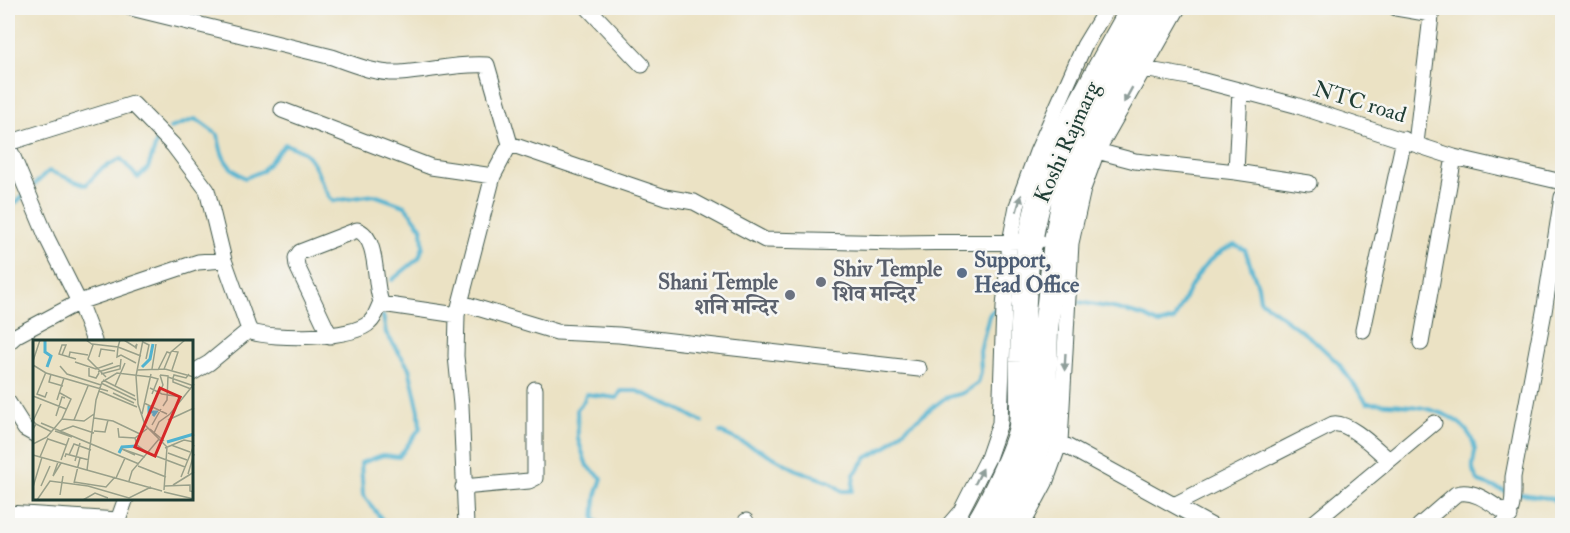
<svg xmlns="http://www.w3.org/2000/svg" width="1570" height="533" viewBox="0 0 1570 533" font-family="'IM FELL Double Pica','Noto Serif Devanagari',serif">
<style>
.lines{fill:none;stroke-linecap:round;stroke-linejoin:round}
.stream{stroke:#51b3d0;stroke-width:4}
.street-casing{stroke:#3e564a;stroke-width:17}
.primary-casing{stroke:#3e564a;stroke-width:26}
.street{stroke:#fff;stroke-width:15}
.primary{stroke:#fff;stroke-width:24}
.oneway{fill:#8f9e9a}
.service-dot{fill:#5c6f8a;stroke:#f6f6f2;stroke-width:2}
.worship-dot{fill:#6b7280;stroke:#f6f6f2;stroke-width:2}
.labels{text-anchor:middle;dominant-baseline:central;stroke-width:5;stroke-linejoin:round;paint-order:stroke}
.street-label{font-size:22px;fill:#1f3d34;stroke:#f6f6f2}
.service-label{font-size:22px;font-weight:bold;fill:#4e5e75;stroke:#f6f6f2;text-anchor:start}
.worship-label{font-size:22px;font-weight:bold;fill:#5b616d;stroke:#f6f6f2;text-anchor:start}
.inset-river{fill:none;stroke:#51b3d0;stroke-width:3}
.inset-road{fill:none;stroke:#99a08a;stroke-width:1.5}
.view{fill:#d62828;fill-opacity:0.15;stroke:#d62828;stroke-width:3}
.inset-edge{fill:none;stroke:#1f3d34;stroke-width:3}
</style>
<rect width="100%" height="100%" fill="#f6f6f2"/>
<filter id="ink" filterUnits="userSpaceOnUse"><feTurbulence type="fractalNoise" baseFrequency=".0167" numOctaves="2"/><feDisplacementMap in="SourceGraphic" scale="12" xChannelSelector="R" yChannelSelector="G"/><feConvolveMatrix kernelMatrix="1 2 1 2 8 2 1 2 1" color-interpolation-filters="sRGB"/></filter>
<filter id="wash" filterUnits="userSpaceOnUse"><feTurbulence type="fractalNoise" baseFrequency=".008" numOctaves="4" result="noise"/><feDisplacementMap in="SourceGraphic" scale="24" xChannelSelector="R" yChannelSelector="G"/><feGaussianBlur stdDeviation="1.35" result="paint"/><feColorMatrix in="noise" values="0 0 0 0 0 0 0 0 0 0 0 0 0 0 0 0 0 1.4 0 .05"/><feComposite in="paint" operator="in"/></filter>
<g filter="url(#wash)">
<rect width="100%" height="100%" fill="#ebe2c4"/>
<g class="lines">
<!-- stream -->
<path class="stream" d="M170 128 196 119 218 135C221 157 226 167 245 178L262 171 285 144C292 147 302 150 307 155 320 168 320 188 333 201L374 195 405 206 422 228 423 246 419 258 392 280
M35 184 49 171 86 185 101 169 121 159 138 178 148 168 157 141
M8 221 10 208 23 196
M1079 302 1118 309 1146 317 1159 324 1174 320C1188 291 1202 256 1235 245L1245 250 1258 286 1260 300 1317 343 1339 364 1367 403C1402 404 1468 405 1475 450 1475 456 1472 463 1473 469 1473 473 1477 478 1479 482L1508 492
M383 316 386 333 409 368 419 411 420 428 399 457 383 455 361 463 363 495 387 526
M720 432 762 451 797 470 830 482 842 491H852L854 475 866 458 886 447 907 427 945 398 963 393 978 383 981 372 980 351 989 315 997 307
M1516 493 1554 499 1562 515
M602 526 594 519 596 496 602 478 587 466 578 439 577 409 584 401 586 394 617 398 621 391H637L681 410 702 422"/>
</g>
</g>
<g filter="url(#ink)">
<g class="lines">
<defs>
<path id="street" d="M131 8 332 57C354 65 376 74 400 73 429 71 457 63 487 65L510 144 665 197 694 202 765 240 899 243 1038 241
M588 8 642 65
M1396 8 1431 14
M1143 69 1189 77 1295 105 1454 157 1562 182
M1240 91 1236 172 1309 183
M282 110 431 167 493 176
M8 143 133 104 173 145 207 190 224 260 248 327 251 332C273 339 353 340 370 322 375 318 378 308 381 302
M1416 143 1432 8
M8 145 47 238 79 302 94 341
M1097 151 1135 161 1236 172
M461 303 557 332 619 335 919 369
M1363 330 1404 139
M330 336 297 266 296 258 300 252 357 230C380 237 373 288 382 304L457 315
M8 343 17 335 79 302 198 262 224 260
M1421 343 1454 157
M192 373 209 363 249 330
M8 402 25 429 34 434
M1052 438 1212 526
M463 487 529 481 535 478V389
M1174 505 1333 424C1349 421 1376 449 1389 460
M8 513 118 520
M746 521 747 526
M116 526 126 498
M466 526 461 405 456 356 457 315 493 176 510 144
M948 526 961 511 988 458 1000 423 1004 307 1010 242 1017 206 1037 152 1084 46 1107 8
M1022 526 1045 483 1060 442 1071 243 1083 189 1097 151 1178 8
M1310 526 1434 423
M1419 526 1456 494C1475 488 1494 506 1510 516
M1501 526C1515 511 1513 496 1513 477L1544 312 1562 197"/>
<path id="primary" d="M976 526C988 510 1018 446 1021 426 1023 406 1021 383 1022 362 1023 313 1024 261 1036 213 1052 145 1100 69 1133 8
M1002 526 1028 476 1043 433 1046 330 1056 240 1066 190 1084 148 1159 8"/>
</defs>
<!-- street casing -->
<use href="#street" class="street-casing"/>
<!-- primary casing -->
<use href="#primary" class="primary-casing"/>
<!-- street -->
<use href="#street" class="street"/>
<!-- primary -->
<use href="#primary" class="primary"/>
</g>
<!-- one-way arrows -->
<defs><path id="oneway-solid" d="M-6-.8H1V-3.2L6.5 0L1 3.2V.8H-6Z" transform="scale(1.5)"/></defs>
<g class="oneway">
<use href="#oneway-solid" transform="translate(1128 95) rotate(119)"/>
<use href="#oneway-solid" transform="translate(1019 203) rotate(-74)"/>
<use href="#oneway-solid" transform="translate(1065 362) rotate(93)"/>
<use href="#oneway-solid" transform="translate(979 476) rotate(-63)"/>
</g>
</g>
<!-- markers -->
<circle class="service-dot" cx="962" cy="273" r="6"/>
<g class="worship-dot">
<circle cx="821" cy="282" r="6"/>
<circle cx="790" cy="295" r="6"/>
</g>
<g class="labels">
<!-- street labels -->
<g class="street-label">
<text transform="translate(1360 102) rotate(17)">NTC road</text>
<text transform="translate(1067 142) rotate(-66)">Koshi Rajmarg</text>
</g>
<!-- service labels -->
<g class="service-label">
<text x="974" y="260">Support,<tspan x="974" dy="25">Head Office</tspan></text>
</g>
<!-- worship labels -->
<g class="worship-label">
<text x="833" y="269">Shiv Temple<tspan x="833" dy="25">शिव मन्दिर</tspan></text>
<text x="778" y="282" text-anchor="end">Shani Temple<tspan x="778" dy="25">शनि मन्दिर</tspan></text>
</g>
</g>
<!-- overview -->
<g transform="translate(33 340)">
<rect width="160" height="160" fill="#ebe2c4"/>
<path class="inset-river" d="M12 0V12L18 16 14 27M109 27 117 19 120 4M116 66V72H123L120 76M134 102 161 94M86 113 89 107 104 106"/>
<path class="inset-road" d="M53 0 60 5 55 19 73 37M87 0 85 7 108 16M91 0 102 7 104 4 103 8 102 7M110 0 103 36 105 64 112 85 134 107 131 150M110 2 116 5 113 19M59 4 85 7 84 17 88 15 103 23M139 11 145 12 139 30M29 15 33 5H29L26 14 43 19M36 17 37 12 55 15M66 17 68 9 82 11M0 21 7 0M42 22 63 29 80 23M0 25 13 33 75 51M27 26 34 34 68 45M56 28V36L63 38 66 33M119 29 123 4M131 29 138 12 152 0M104 30 132 29 161 37M125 30 134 12 137 13M13 32 4 54 12 57 14 52M65 32 88 25M18 34 16 42 30 46M68 34 87 29 88 19M127 35 135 36 134 60 130 66M118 37 125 39 119 54M135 37 161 46M140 38V42L158 49M140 38 141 35 153 38 156 34M70 40 102 56M68 43 103 60M82 46 92 23M117 48 129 54 149 57M66 51 104 67M27 53 38 59 29 79M80 53 101 63M126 53 130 45 127 35M0 56 33 69M24 60 31 38M111 63 134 74M109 74 118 34M23 76 29 57 32 58M61 78 80 81 107 94M41 80 55 46M135 80 161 68M8 83 106 124M3 84 0 81 8 64M119 85 128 69M85 88 86 97 102 98 115 88M0 89 3 84 19 92M117 89 131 101M22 91 39 97M27 91 40 86 61 93M61 91 72 92 75 80M121 93 126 82 137 74 161 44M102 98 104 105 115 113 152 127M15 99 33 105M0 104 14 97 29 79 51 81 61 74M138 105 157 112M132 108 151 100 161 102M135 113 154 120M0 115 129 151M36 115 41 104 58 110M102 115 89 109 112 117M7 117 15 98M32 117 33 114 56 120M28 120 36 98M42 121 47 103M25 122 20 136 28 123M105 126 133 137M54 130 63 60 69 42 84 33 118 37M155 134 161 114M148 137 161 105M83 138 92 118M96 141 99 131 126 99M41 142 73 147 82 137M41 143 47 118M140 145 161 132M8 146 17 126M132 146 157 145V151L161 152M0 147 9 117M131 152 161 159M27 155 30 136M4 160 17 141 55 146 96 158 118 147M50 160 62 153 75 158"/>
<path class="view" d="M127 48 147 57 122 116 102 107Z"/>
<rect width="160" height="160" class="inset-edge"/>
</g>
<!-- margin -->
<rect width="1570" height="533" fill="none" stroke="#f6f6f2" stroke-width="30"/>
</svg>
